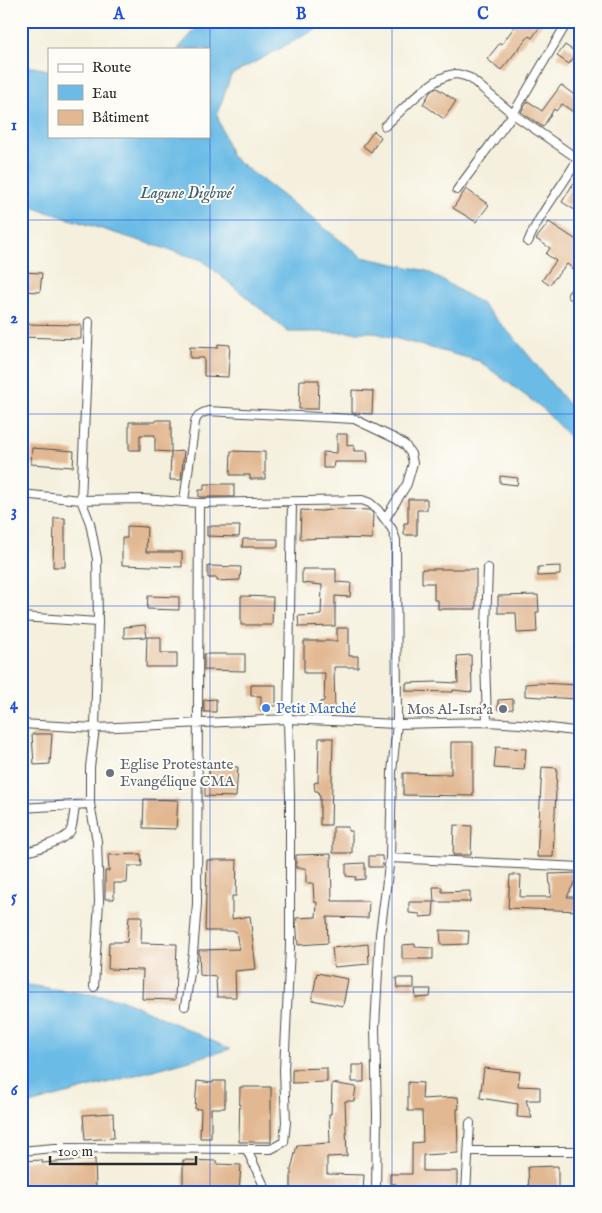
<svg xmlns="http://www.w3.org/2000/svg" width="602" height="1213" viewBox="0 0 602 1213" font-family="'IM FELL English',serif">
<style>
.water{fill:#6bbbe6;stroke:#4b7388}
.building{fill:#e2b892}
.lines{fill:none;stroke-linecap:round;stroke-linejoin:round}
.minor-casing{stroke:#494946;stroke-width:10}
.minor{stroke:#fff;stroke-width:8}
.grid{fill:none;stroke:#1d4ed8;stroke-width:1;stroke-opacity:0.55}
.shop-dot{fill:#3f7fe0;stroke:#fdfcf7;stroke-width:2}
.worship-dot{fill:#6b7280;stroke:#fdfcf7;stroke-width:2}
.labels{text-anchor:middle;dominant-baseline:central;stroke-width:4;stroke-linejoin:round;paint-order:stroke}
.shop-label{font-size:15px;fill:#366cbe;stroke:#fdfcf7;text-anchor:start}
.worship-label{font-size:15px;fill:#5b616d;stroke:#fdfcf7;text-anchor:end}
.water-label{font-size:16px;font-style:italic;fill:#415d6c;stroke:#fdfcf7}
.neatline{fill:none;stroke:#1d4ed8;stroke-width:2}
.grid-label{font-size:16px;text-anchor:middle;font-weight:bold;fill:#1d4ed8}
</style>
<rect width="100%" height="100%" fill="#fdfcf7"/>
<filter id="ink" filterUnits="userSpaceOnUse"><feTurbulence type="fractalNoise" baseFrequency=".02" numOctaves="2"/><feDisplacementMap in="SourceGraphic" scale="10" xChannelSelector="R" yChannelSelector="G"/><feConvolveMatrix kernelMatrix="1 2 1 2 8 2 1 2 1" color-interpolation-filters="sRGB"/></filter>
<filter id="wash" filterUnits="userSpaceOnUse"><feTurbulence type="fractalNoise" baseFrequency=".0096" numOctaves="4" result="noise"/><feDisplacementMap in="SourceGraphic" scale="20" xChannelSelector="R" yChannelSelector="G"/><feGaussianBlur stdDeviation="1.12" result="paint"/><feColorMatrix in="noise" values="0 0 0 0 0 0 0 0 0 0 0 0 0 0 0 0 0 1.4 0 .05"/><feComposite in="paint" operator="in"/></filter>
<g filter="url(#wash)">
<rect width="100%" height="100%" fill="#f5f0dd"/>
<!-- water -->
<path class="water" d="M203 21H331L231 75 217 115 231 156 362 257 427 271 482 304 516 340 581 420V449L542 408 479 361 372 332H288L202 260 21 204V65L49 70V136H209V49H178Z
M21 984 121 999 230 1049 26 1105 21 1104Z"/>
<g id="blocks">
<!-- building -->
<path class="building" d="M508 21H544L532 38 529 36 501 70 487 59 500 43 502 44 515 26Z
M565 45 577 53 569 64 557 56Z
M561 85 581 100V106L576 114 562 104 556 111 554 109 543 127 521 112 528 101 542 111Z
M437 88 456 101 444 119 423 104 431 91Z
M374 131 381 137 371 152 363 146Z
M573 184 581 189V214L562 202Z
M466 189 489 205 476 222 453 208Z
M549 222 581 243V275L567 264 549 285 542 280 556 261 546 254 550 248 536 239Z
M22 272 42 273 40 292 21 291Z
M21 324 81 325V339L21 337Z
M218 344 230 345 228 377 204 376V358H190V347L218 348Z
M300 380H319L318 409H299Z
M352 390 373 391 372 414 352 413Z
M156 420H171V452L155 451V435H140V450H129V422H156Z
M337 434H347V446L354 445V451H367L368 462H334L333 468H323V452L337 453Z
M32 448 74 451 73 467 31 464Z
M184 451 181 480H170L171 452Z
M231 451 265 452V479H250V475H230Z
M500 476 518 478 517 485 500 483Z
M204 484H234V497H199V490H204Z
M408 499H427V510H417V535H404V523H408Z
M338 509 369 510 373 513 372 539 337 538 300 539 301 510 322 511Z
M54 518H65V567H53Z
M127 526 147 527 146 552H182V567L122 565V538H127Z
M207 526H240L239 537 207 536Z
M243 539H278V547H242Z
M208 566 241 567 240 580 217 581V578H208Z
M560 566V575L538 576V567Z
M302 569H336V582L351 583 350 597 335 596V626L299 627 298 616 321 615 322 585 302 583Z
M422 569H476V609H438V600H434V583H422Z
M538 595 539 612H536L537 632 517 633 516 613H498V596Z
M148 596 179 597V610L147 609Z
M241 596 273 597 272 625H241Z
M145 625 147 637 124 638V627Z
M337 628H349V656H358V667H334L335 713H320V702L324 701 325 673H304V641H337Z
M147 637H161V653H177V667H146Z
M204 654H245V671L204 670Z
M471 655 472 692 453 690V692L406 691V683L436 682 458 683 457 656Z
M539 683 578 685 577 699 525 696V684Z
M251 685H276V706H271V711H261V696H251Z
M216 699V712H204V700Z
M513 699V709L498 710V700Z
M32 734H52L50 764 34 765Z
M319 738H333L331 825H320V796H319L318 791H315L314 783 318 782Z
M451 742H473V796L403 795V773L451 774Z
M496 747 526 749 524 770 494 768Z
M209 767H238L236 797 205 796V781H209Z
M542 767 557 768 553 857H537Z
M144 799 178 800 176 829 143 828Z
M454 825 472 826 471 855H453Z
M333 827H348V831H352V853H333Z
M141 854 142 866H128L127 883H114V899H105V871H109L108 855Z
M331 854 332 901H369L368 918 327 917 328 943 298 945 296 918 316 917 317 902H314L313 883H306V868H296V855Z
M369 856H382L383 867H369Z
M207 860H237L236 896H232V919L250 916 256 969 235 971 236 997H217L216 977 200 975 199 950 239 949 236 931H205Z
M365 863V879L355 880 356 877 346 876V864Z
M581 873V881H575L567 897H579L580 911 508 908 510 875H521L520 897H551L549 874Z
M433 887H442V892L470 891V902H434Z
M409 902H434L433 916 420 917V914L409 913Z
M129 916H142L141 943 177 944 175 1000 142 999 143 970 108 969 109 942H127Z
M440 930 469 931 468 944 441 945Z
M368 944 369 964 334 967 332 948Z
M415 944V947L433 948V959H402V945Z
M317 973 348 979 343 1006 312 1000Z
M396 978H414V988H397Z
M415 989H431L430 997 416 998Z
M352 1065H364V1082H352Z
M327 1068V1082L292 1083V1069Z
M484 1068 520 1072 518 1086 540 1087V1100H526L532 1118 517 1117 518 1104 480 1098Z
M197 1081 213 1083V1081H225V1108H211V1138H200L201 1109H195Z
M408 1082 423 1083 422 1099 458 1097 459 1109H457L458 1153 423 1155V1171H457V1192H396V1184H390V1174H412V1143L423 1142 422 1111H408Z
M332 1083 356 1087 354 1101H345L347 1156 327 1157V1174L364 1175 363 1192H291V1170L297 1145 330 1143 329 1114H331Z
M240 1087H271V1142H239Z
M113 1113 114 1138 85 1140 83 1115Z
M95 1159 96 1188 78 1189V1191L63 1192 23 1190V1161L42 1160V1163Z
M183 1160 217 1161V1164L241 1165 239 1192 183 1191Z
M558 1166V1192H529L528 1167Z"/>
</g>
</g>
<g filter="url(#ink)">
<use href="#blocks" fill-opacity="0" stroke="#494946" stroke-width="1"/>
<g class="lines">
<defs>
<path id="minor" d="M385 126C403 110 430 77 455 74 460 74 465 76 470 78L513 114 581 161
M457 190 513 114 568 21
M528 242C540 212 562 187 578 159
M572 295 581 286
M21 494 81 500 142 499 199 503 362 500 370 503 378 510 392 529 396 540 397 724 487 722
M184 501 195 422C197 415 201 413 208 411L354 419 396 439 405 445 411 454 413 463 407 484 385 519
M488 568 485 658 487 722 520 724 581 732
M21 617 98 622
M21 724 95 728 288 719 397 724 392 772 390 858 380 934 375 1028 377 1114 376 1192
M90 804 97 841 99 901 94 987
M21 808 90 804V767L95 728 98 622 97 559 90 523 81 500 89 322
M21 853C32 851 67 840 71 830 73 823 74 813 75 806
M390 858 581 867
M185 1006 193 953 197 904 199 503
M247 1150 267 1192
M21 1151 54 1148 271 1149 284 1142 286 1122 284 1070 290 947V797L288 719 292 503
M469 1151H581
M466 1192 470 1123"/>
</defs>
<!-- minor casing -->
<use href="#minor" class="minor-casing"/>
<!-- minor -->
<use href="#minor" class="minor"/>
</g>
</g>
<!-- grid -->
<path class="grid" d="M210 21V1192M392 21V1192M21 220H581M21 414H581M21 606H581M21 800H581M21 992H581"/>
<!-- markers -->
<circle class="shop-dot" cx="266" cy="708" r="5"/>
<g class="worship-dot">
<circle cx="503" cy="709" r="5"/>
<circle cx="110" cy="773" r="5"/>
</g>
<g class="labels">
<!-- shop labels -->
<g class="shop-label">
<text x="276" y="708">Petit Marché</text>
</g>
<!-- worship labels -->
<g class="worship-label">
<text x="493" y="709">Mos Al-Isra'a</text>
<text x="120" y="764" text-anchor="start">Eglise Protestante<tspan x="120" dy="17">Evangélique CMA</tspan></text>
</g>
<!-- water labels -->
<g class="water-label">
<text x="186" y="194">Lagune Digbwé</text>
</g>
</g>
<!-- margin -->
<rect width="602" height="1213" fill="none" stroke="#fdfcf7" stroke-width="55"/>
<!-- legend -->
<rect x="48" y="48" width="162" height="90" fill="#fdfcf7" stroke="#a9a8a5"/>
<rect x="58" y="64" width="25" height="8" fill="#ffffff" stroke="#a9a8a5"/>
<text x="92" y="72" font-size="15" fill="#2b2b2b">Route</text>
<rect x="58" y="85" width="25" height="15" fill="#6bbbe6" stroke="#a9a8a5"/>
<text x="92" y="98" font-size="15" fill="#2b2b2b">Eau</text>
<rect x="58" y="110" width="25" height="15" fill="#e2b892" stroke="#a9a8a5"/>
<text x="92" y="122" font-size="15" fill="#2b2b2b">Bâtiment</text>
<!-- scale -->
<path d="M50 1156v8h146v-8" fill="none" stroke="#2b2b2b" stroke-width="2.5"/>
<text x="58" y="1156" font-size="15" fill="#2b2b2b" stroke="#fdfcf7" stroke-width="4" paint-order="stroke">100 m</text>
<rect x="28" y="28" width="546" height="1158" class="neatline"/>
<g class="grid-label">
<text x="119" y="19">A</text>
<text x="301" y="19">B</text>
<text x="483" y="19">C</text>
<text x="14" y="130">1</text>
<text x="14" y="323">2</text>
<text x="14" y="516">3</text>
<text x="14" y="709">4</text>
<text x="14" y="902">5</text>
<text x="14" y="1095">6</text>
</g>
</svg>
